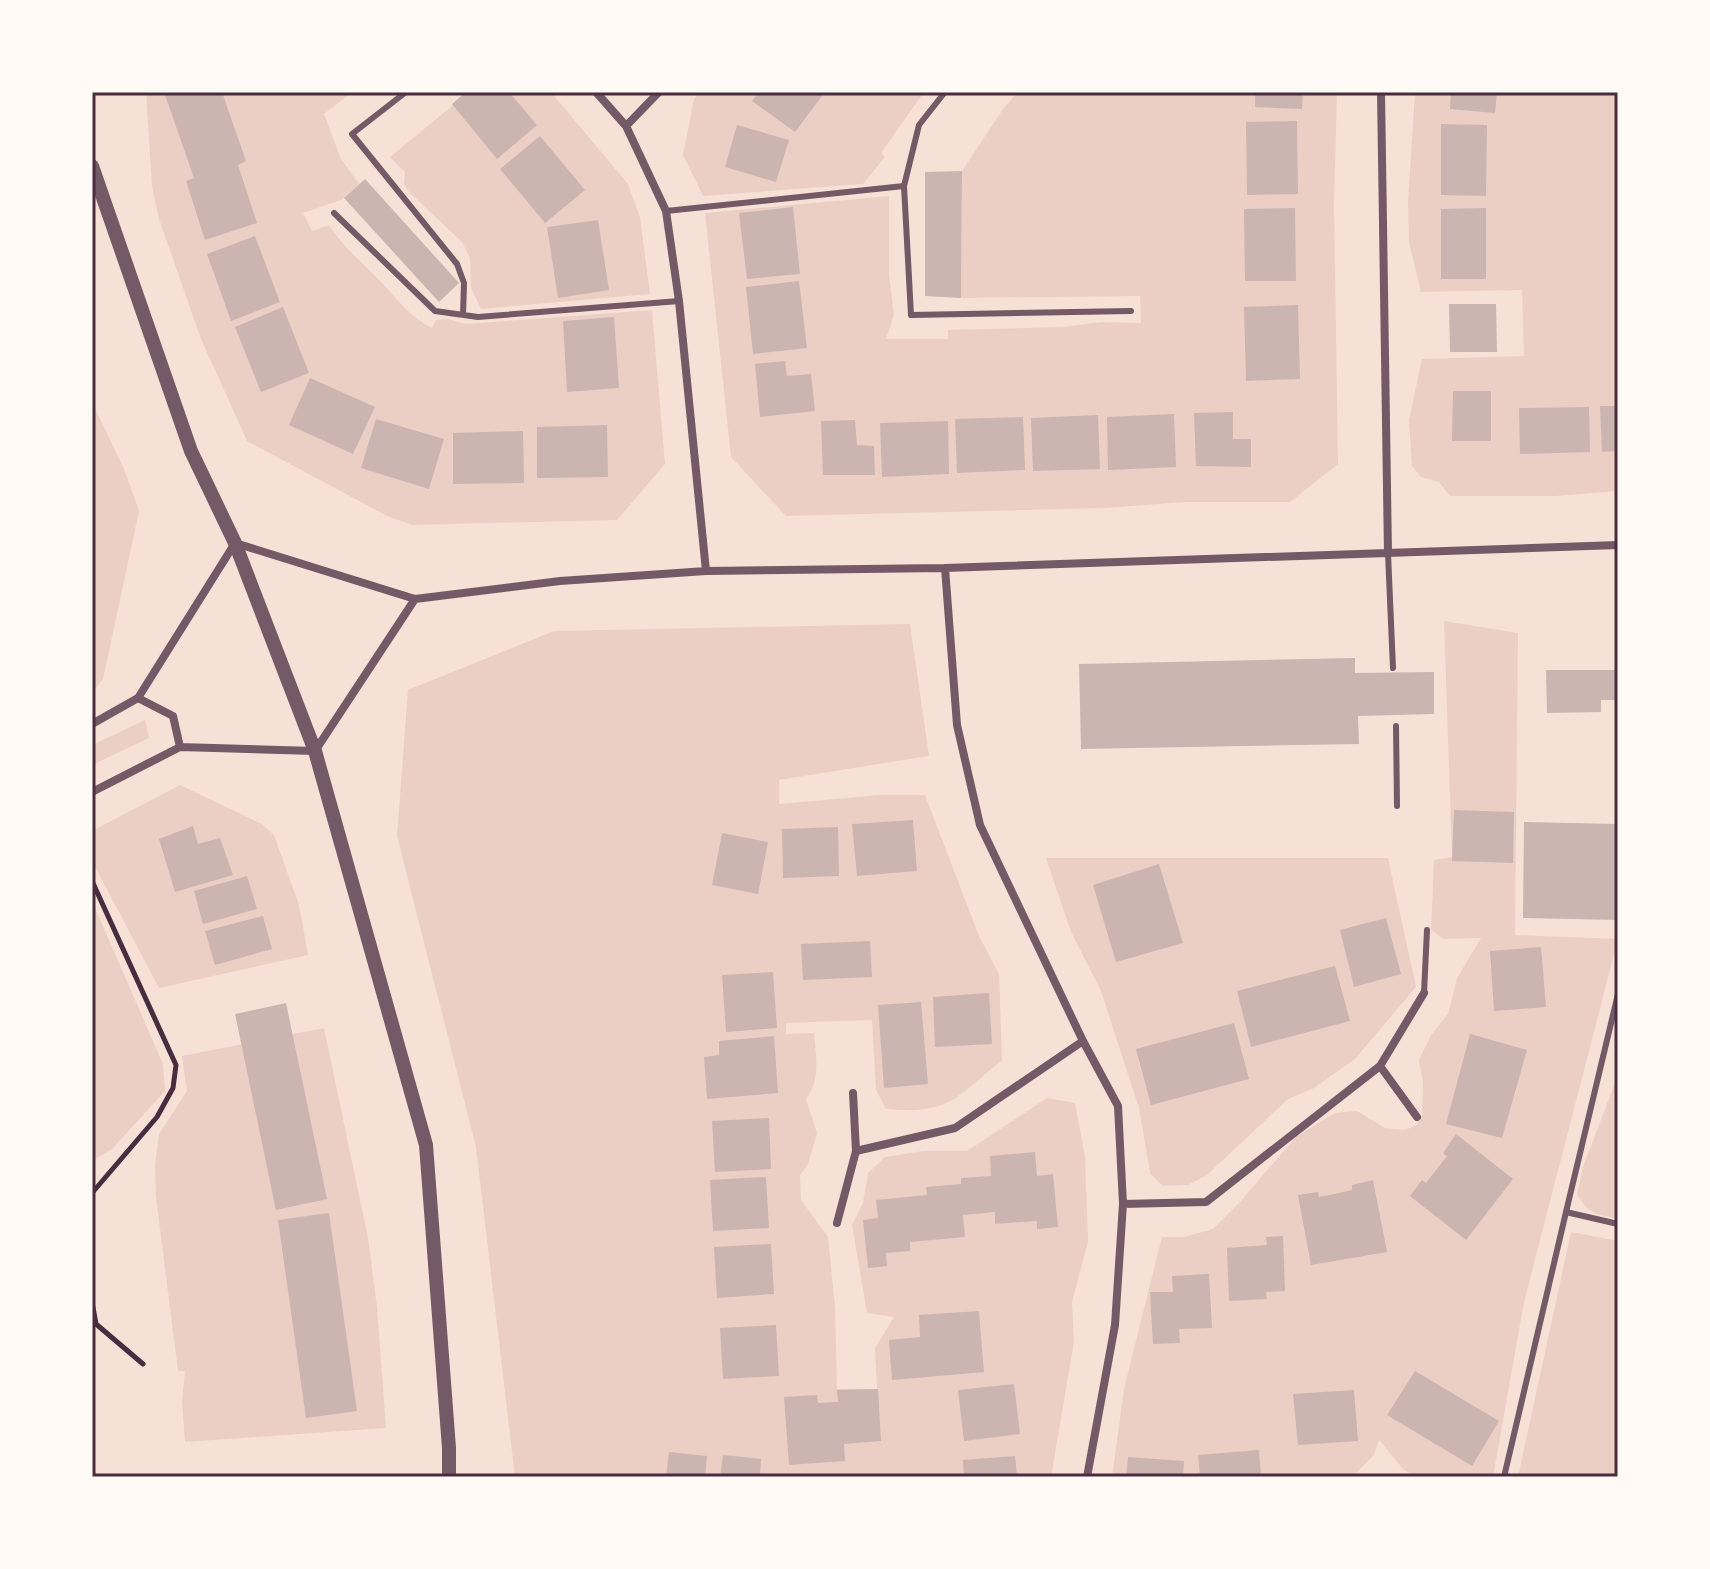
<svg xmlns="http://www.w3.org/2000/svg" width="1710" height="1569" viewBox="0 0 1710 1569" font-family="Georgia,serif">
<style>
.green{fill:#ebcfc5}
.building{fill:#ccb4b1}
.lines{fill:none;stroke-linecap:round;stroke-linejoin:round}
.path{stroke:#4a2c40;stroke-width:5}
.service{stroke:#755966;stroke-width:6}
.minor{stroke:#755966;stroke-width:8}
.tertiary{stroke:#755966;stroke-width:14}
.neatline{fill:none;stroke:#4a2c40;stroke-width:3}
</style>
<rect width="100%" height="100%" fill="#f7e1d7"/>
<!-- green -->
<path class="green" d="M146 92H348L350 94 324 114 341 159 359 184 341 200 303 213 312 231 329 225C344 249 366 265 385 286 400 303 411 317 432 328L436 320 448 319 466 324 652 310 665 464 617 520 413 525 387 516 247 441 201 339 159 219 152 186Z
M469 92H551L628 184 640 217 650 294 481 309 471 288 470 258 462 242 409 192 404 184 405 172 390 157Z
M700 92H924L881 153 885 157 863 184 703 196 683 155 694 99Z
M1018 92H1337L1334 204 1338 464 1290 502H1184L1106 508 786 516 731 457 705 213 889 196V275L894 315 886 339H948V330L1063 327 1101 322 1141 323 1140 296 961 298 962 171 1003 109Z
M1415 92H1618V491L1556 496H1450L1439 482 1421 477 1412 466 1409 420 1422 359 1524 356 1522 290 1421 292 1409 242 1408 201Z
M92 402 124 469 139 511 103 679 92 693Z
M1444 621 1518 633 1515 935 1618 939 1524 1302 1493 1477H1416L1404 1470 1379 1440 1374 1455 1352 1477H1112L1124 1389 1162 1237H1184L1213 1229 1239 1203 1296 1137 1335 1113 1357 1111 1385 1128 1405 1130 1417 1125 1422 1115 1423 1083 1419 1060 1431 1035 1448 1014 1457 978 1481 938 1444 939 1431 930 1434 860 1452 857Z
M910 624 929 756 779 780V804L880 795H925L979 936 999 974 1002 1060C956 1097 951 1115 886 1109L876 1090 872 1020 786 1023V1034L814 1033C816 1056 821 1080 806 1099L817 1133 808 1164 800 1175 801 1200 828 1237 835 1307 837 1389H877L875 1348 894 1317 867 1313 852 1225 863 1203 868 1173 885 1157 923 1151H967L1047 1098 1075 1103 1085 1156 1088 1242 1072 1302 1074 1342 1051 1477H515L476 1147 397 836 408 690 554 631Z
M145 720 149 738 92 765V745Z
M180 785 262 824 274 835 299 905 308 955 159 988 92 861V831Z
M1046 858H1388L1416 987 1355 1059 1314 1088 1288 1099 1207 1175 1188 1185 1163 1186 1150 1173 1139 1108 1101 991 1071 932Z
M92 901 163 1064 165 1091 112 1149 92 1161Z
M324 1028 368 1238 377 1307 386 1428 185 1442 182 1401 185 1371H178L156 1197 155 1166 159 1134 187 1091 182 1056Z
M1618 1075V1219C1597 1214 1588 1214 1577 1194L1583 1167Z
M1571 1232 1618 1241V1477H1518Z"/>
<!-- building -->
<path class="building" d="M164 92H222L246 161 238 165 257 223 205 240 186 181 194 178Z
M466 92H509L537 125 497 159 452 104Z
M759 92H825L795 132 752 101Z
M1255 92H1303L1302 109 1255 107Z
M1451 92H1497L1495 113 1450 109Z
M1297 121 1298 194 1247 195 1246 122Z
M1441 124 1487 125 1486 196 1441 195Z
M737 125 789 140 776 182 725 167Z
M540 136 585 190 545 223 500 169Z
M962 171 961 298 925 296V172Z
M365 179 459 283 439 302 344 198Z
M793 207 800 274 747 279 739 213Z
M1295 208 1296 281H1245L1244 209Z
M1486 208V279H1441V209Z
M598 220 609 290 558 298 547 227Z
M255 236 280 302 231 321 207 254Z
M799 281 807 348 753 354 746 287Z
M1449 304H1496L1497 352H1450Z
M1298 305 1300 379 1246 381 1244 307Z
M283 307 309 373 261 392 235 327Z
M614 317 619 388 567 392 563 321Z
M785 361 787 376 811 374 815 411 760 417 755 364Z
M310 378 375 407 353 454 289 425Z
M1453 391H1491V441H1452Z
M1600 406H1618V451L1602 452Z
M1589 407 1590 452 1520 454 1519 408Z
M1233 412V439H1251V467L1196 466 1194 413Z
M1174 414 1176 467 1108 470 1107 417Z
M1098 415 1100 469 1033 471 1031 418Z
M1023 417 1025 470 957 473 955 419Z
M376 419 444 439 429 489 361 468Z
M855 420 857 445 874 446 875 475H823L821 421Z
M948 421 949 474 882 477 880 423Z
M607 425 608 477 537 478V427Z
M523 431 524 483 453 484V433Z
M1355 658V673L1434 672V714L1358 716 1359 744 1081 749 1079 664Z
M1546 670H1618V700H1601V712L1547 713Z
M1454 810 1514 812 1513 863 1452 861Z
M913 820 917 871 857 876 852 824Z
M1524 822 1618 824V920L1523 918Z
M193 826 198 844 220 838 233 875 175 892 159 839Z
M838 827 839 876 783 878 782 829Z
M722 833 768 842 758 894 712 885Z
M1159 864 1183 943 1116 962 1093 885Z
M247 876 257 909 203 924 194 891Z
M263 916 272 949 215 965 205 931Z
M1386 918 1401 974 1354 987 1340 930Z
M870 941 872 977 803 980 801 944Z
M1541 947 1546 1007 1494 1011 1490 951Z
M1335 966 1350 1021 1251 1047 1237 991Z
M773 972 777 1028 726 1032 722 975Z
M989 993 992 1044 935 1047 933 997Z
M921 1002 928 1084 884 1088 878 1005Z
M286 1003 327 1199 276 1210 235 1014Z
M1234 1023 1249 1079 1151 1105 1136 1049Z
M1470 1034 1527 1050 1502 1138 1446 1124Z
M774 1036 778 1093 707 1099 704 1057 719 1055V1041Z
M769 1118 771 1169 715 1172 712 1121Z
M1456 1134 1513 1179 1466 1240 1410 1196 1422 1180 1426 1183 1447 1156 1443 1153Z
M1035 1152 1037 1176 1053 1174 1058 1227 1037 1229V1221L995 1224V1212L963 1215 965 1237 910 1242V1251L886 1253 887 1266 868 1268 863 1220 878 1218 876 1200 927 1195 926 1187 961 1184V1178L991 1176 990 1156Z
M766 1177 769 1228 713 1231 710 1180Z
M1373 1180 1387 1252 1311 1265 1298 1195 1318 1192 1319 1197 1335 1194 1352 1190V1185Z
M329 1213 357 1411 306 1418 278 1220Z
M1283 1236 1285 1291 1266 1292 1267 1299 1229 1301 1227 1248 1267 1245 1266 1237Z
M771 1244 774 1294 717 1298 714 1247Z
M1209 1274 1212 1328 1179 1329 1180 1343 1153 1344 1150 1292H1173L1172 1276Z
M979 1311 984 1372 892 1380 889 1340 920 1337 919 1315Z
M776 1325 779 1376 723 1379 720 1328Z
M1415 1371 1499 1421 1472 1466 1387 1415Z
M1014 1384 1020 1434 964 1441 958 1390Z
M878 1389 881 1441 844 1444 845 1461 789 1465 784 1397 817 1395 818 1403 838 1402 837 1390Z
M1354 1390 1358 1441 1298 1445 1293 1394Z
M1259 1450 1261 1477H1200L1198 1455Z
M669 1452 707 1456 705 1477H666Z
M723 1455 761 1459 760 1477H720Z
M1015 1456 1017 1477H964L963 1460Z
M1128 1457 1184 1461 1183 1477H1126Z"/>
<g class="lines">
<!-- path -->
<path class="path" d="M92 881 176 1065 173 1088 157 1117 92 1193
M92 1302 96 1324 143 1364"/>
<!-- service -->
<path class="service" d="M406 92 352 134 457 264 464 283 463 315
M945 92 919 125 904 186 911 315 1131 311
M666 211 904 186
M334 213 435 311 478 317 679 301
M1388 554 1393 668
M1396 726 1397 806
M1424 993 1427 930
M1566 1212 1618 994
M1504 1477 1566 1212 1618 1224"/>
<!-- minor -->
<path class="minor" d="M596 92 626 126 666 211 679 301 706 571
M1381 92 1388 554
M626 126 659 92
M945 568 957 725 980 825 1083 1041 1118 1106 1123 1204 1115 1325 1087 1477
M138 698 173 716 180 747
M92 724 138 698 235 543 415 599 560 581 706 571 945 568 1618 545
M92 792 180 747 315 751 415 599
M1380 1066 1417 1117
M856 1151 955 1128 1083 1041
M1123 1204 1206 1202 1380 1066 1424 993
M837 1223 856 1151 853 1093"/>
<!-- tertiary -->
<path class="tertiary" d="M92 166 191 451 235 543 315 751 426 1145 449 1448V1477"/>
</g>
<!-- border -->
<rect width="1710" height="1569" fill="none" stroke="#fffaf5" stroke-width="188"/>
<rect x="94" y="94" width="1522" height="1381" class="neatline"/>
</svg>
